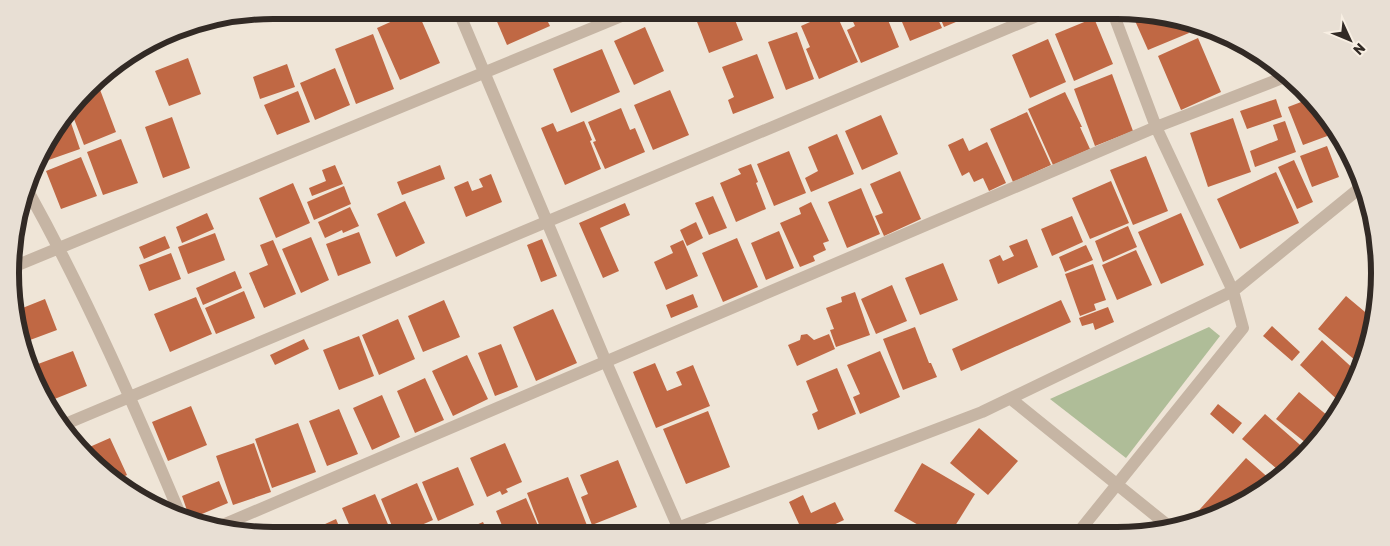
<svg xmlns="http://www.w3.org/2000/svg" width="1390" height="546" viewBox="0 0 1390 546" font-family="Rubik,sans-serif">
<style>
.green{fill:#afbd98}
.building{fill:#c06844}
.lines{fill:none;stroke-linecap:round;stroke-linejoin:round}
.street{stroke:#c6b5a4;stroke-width:12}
.rim{fill:none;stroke:#322a25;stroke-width:6}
</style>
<rect width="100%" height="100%" fill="#efe5d7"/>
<!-- green -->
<path class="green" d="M1209 327 1220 336 1126 458 1050 399Z"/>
<!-- building -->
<path class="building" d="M417 10 440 63 400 80 377 28Z
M492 10H542L550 26 507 45Z
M704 10H731L743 40 709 53 694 14Z
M792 10H813L795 18Z
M855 10H884L899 47 861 63 847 30 855 26 849 13Z
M897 10H934L942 28 910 41Z
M937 10H981L982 11 944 27Z
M835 11 858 62 819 79 806 49 810 47 801 26Z
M1135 13 1184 21 1189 33 1148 50 1132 14Z
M1094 18 1113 64 1074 81 1055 34Z
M645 27 664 71 634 85 614 41Z
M797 32 814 79 786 90 768 42Z
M373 34 394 89 356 104 335 49Z
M1198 38 1221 92 1181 110 1158 56Z
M1048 39 1066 82 1030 98 1012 55Z
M602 49 620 92 571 113 553 69Z
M757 54 774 98 733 114 728 100 734 97 722 67Z
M188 58 201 94 169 106 155 71Z
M1265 61 1271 64 1276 67 1269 70Z
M287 64 295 87 260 99 253 77Z
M335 68 350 105 315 120 300 83Z
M1112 74 1133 131 1095 146 1074 89Z
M99 87 116 132 84 145 71 111 86 92Z
M670 90 689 135 653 150 634 105Z
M298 91 310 122 277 135 264 105Z
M1065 92 1082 127H1080L1090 149 1053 165 1028 109Z
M1276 99 1282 117 1247 129 1240 111Z
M1309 99 1324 119 1330 135 1303 145 1288 107Z
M621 108 630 130 635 128 645 152 605 169 593 142 596 141 588 122Z
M1027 112 1051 165 1013 182 990 129Z
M881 115 898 154 862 170 845 131Z
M172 117 190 168 163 178 145 127Z
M1233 118 1251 172 1208 187 1190 133Z
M70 120 80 149 40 163 39 160 45 142 60 124Z
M584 121 592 140 590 141 601 169 565 185 541 128 553 123 557 132Z
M1285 121 1296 152 1255 167 1250 151 1278 140 1273 125Z
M837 134 854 174 811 192 805 178 818 171 808 147Z
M963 138 969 151 987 142 1006 183 989 191 983 178 974 182 969 172 962 176 948 145Z
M121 139 138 183 103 195 87 152Z
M1327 146 1339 177 1312 187 1300 156Z
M789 151 806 193 774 206 757 164Z
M1146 156 1168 211 1133 225 1110 170Z
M81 157 97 196 61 209 46 171Z
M1294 160 1313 202 1297 209 1278 167Z
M751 164 758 182 756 183 766 209 736 222 720 183 741 174 738 169Z
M335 165 343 184 312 196 309 188 326 181 322 170Z
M440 165 445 179 402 195 397 182Z
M900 171 921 219 884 236 875 216 883 213 870 184Z
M1276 172 1299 223 1240 249 1217 199Z
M491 174 502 202 466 217 454 187 468 181 472 191 483 187 479 179Z
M1111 181 1129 223 1090 239 1072 198Z
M293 183 310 223 276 238 259 198Z
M344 186 351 204 314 220 307 202Z
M861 188 880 234 847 248 828 202Z
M713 196 727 228 709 235 695 203Z
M405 201 425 243 396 257 377 214Z
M811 202 829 241 823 243 826 250 813 256 815 261 800 267 780 223 801 214 799 208Z
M625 203 630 215 600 228 619 271 603 278 579 223Z
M350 207 359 226 343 233 342 230 325 238 318 222Z
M207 213 214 229 182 243 176 227Z
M1181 213 1204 265 1161 284 1138 232Z
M1072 216 1083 242 1052 256 1041 229Z
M696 222 703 238 687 246 680 230Z
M1128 226 1137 247 1103 262 1095 241Z
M16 229 20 239 12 243V238Z
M779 231 794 268 766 280 751 243Z
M359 232 371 263 338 276 326 244Z
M215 233 225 260 188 274 178 247Z
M165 236 170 248 144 259 139 247Z
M311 237 329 280 301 293 282 249Z
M737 238 758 287 723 302 702 253Z
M542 239 557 276 541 282 527 245Z
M1027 239 1038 267 998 284 989 260 1000 255 1003 261 1014 256 1009 246Z
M273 240 296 294 264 308 249 273 268 265 260 245Z
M683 240 698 276 666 290 654 262 673 253 670 246Z
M1086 245 1093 260 1065 272 1059 257Z
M1136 250 1152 285 1117 300 1102 265Z
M171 253 181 279 149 291 139 265Z
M943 263 958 300 920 315 905 278Z
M1093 264 1106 300 1094 304 1096 310 1080 316 1065 274Z
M235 271 242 288 203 305 196 288Z
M892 285 907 321 876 334 861 299Z
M244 291 255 318 216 334 205 308Z
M855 292 870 335 836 347 830 330 834 329 826 308 842 302 841 297Z
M693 294 698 307 671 318 666 305Z
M1346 296 1371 317 1366 357 1362 366 1318 329Z
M196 297 212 334 170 352 154 314Z
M45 299 57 330 22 343 15 324V311Z
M444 300 460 337 423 352 408 316Z
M1061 300 1071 322 961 371 952 349Z
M1108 307 1114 322 1095 330 1093 323 1082 326 1079 318Z
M553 309 577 363 536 381 513 327Z
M398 319 415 359 379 375 362 335Z
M1272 326 1300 352 1292 361 1263 336Z
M915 327 929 363H931L937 377 903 390 883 339Z
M807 334 814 340 829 334 835 349 797 366 788 345 800 340 801 335Z
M359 336 374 376 339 390 323 350Z
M304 339 309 349 275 365 270 355Z
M1322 340 1358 373 1343 405 1300 365Z
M501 344 518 387 495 396 478 353Z
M73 351 87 386 52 400 38 364Z
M880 351 900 397 860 414 853 397 860 394 847 365Z
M467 355 488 399 453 416 432 371Z
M655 363 667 391 682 385 676 372 693 365 710 406 656 428 633 372Z
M837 368 856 414 818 430 812 414 818 411 806 381Z
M425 378 444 420 415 433 397 391Z
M1299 392 1334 421 1311 447 1276 419Z
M382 395 400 437 372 450 353 408Z
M1218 404 1242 423 1233 434 1210 414Z
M191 406 207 445 168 461 152 422Z
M339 409 358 454 327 466 309 421Z
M708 411 730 467 686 484 663 429Z
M1265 414 1307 451 1290 471 1284 475 1242 439Z
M298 423 316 472 272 488 255 439Z
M979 428 1018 461 988 495 950 463Z
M110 438 127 475 113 482 85 449Z
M254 443 271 492 233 505 216 456Z
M505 443 522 482 506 489 508 492 502 495 500 491 487 497 470 458Z
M1246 458 1273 482 1233 509 1195 521 1192 518Z
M618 460 637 507 592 525 581 497 588 494 580 475Z
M922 463 975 494 950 534H934L894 511Z
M458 467 474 505 438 521 422 482Z
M568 477 588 528 570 535H543L527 493Z
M219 481 228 503 190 519 182 496Z
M417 483 433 520 396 536 381 499Z
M375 494 393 536H354L342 508Z
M803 495 811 513 835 502 844 520 812 535H804L789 502Z
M526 498 542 535H506L496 511Z
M336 519 343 536H299Z
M483 522 489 535 455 536V534Z
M783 526 786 535H760Z"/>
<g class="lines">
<!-- street -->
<path class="street" d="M458 10 606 362 678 527
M28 191C87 297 135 407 182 519
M13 267 636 10
M1011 399 1171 528
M63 425 1051 10
M218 527 1156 127 1290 75
M1077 534 1243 328 1233 291 1156 127 1112 10
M659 535 982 412 1233 291 1361 187"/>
</g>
<!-- crop -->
<path d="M0 0H1390V546H0ZM273 19H1117A254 254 0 0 1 1371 273V273A254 254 0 0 1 1117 527H273A254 254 0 0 1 19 273V273A254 254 0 0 1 273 19Z" fill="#e8dfd4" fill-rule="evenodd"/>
<path class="rim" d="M273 19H1117A254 254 0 0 1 1371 273V273A254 254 0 0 1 1117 527H273A254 254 0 0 1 19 273V273A254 254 0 0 1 273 19Z"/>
<!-- north arrow -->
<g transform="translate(1350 40) rotate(134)" stroke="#f8efe3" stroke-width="4" paint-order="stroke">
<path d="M0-4L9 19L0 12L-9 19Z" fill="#322a25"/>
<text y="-8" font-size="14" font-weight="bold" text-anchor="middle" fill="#322a25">N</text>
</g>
</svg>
